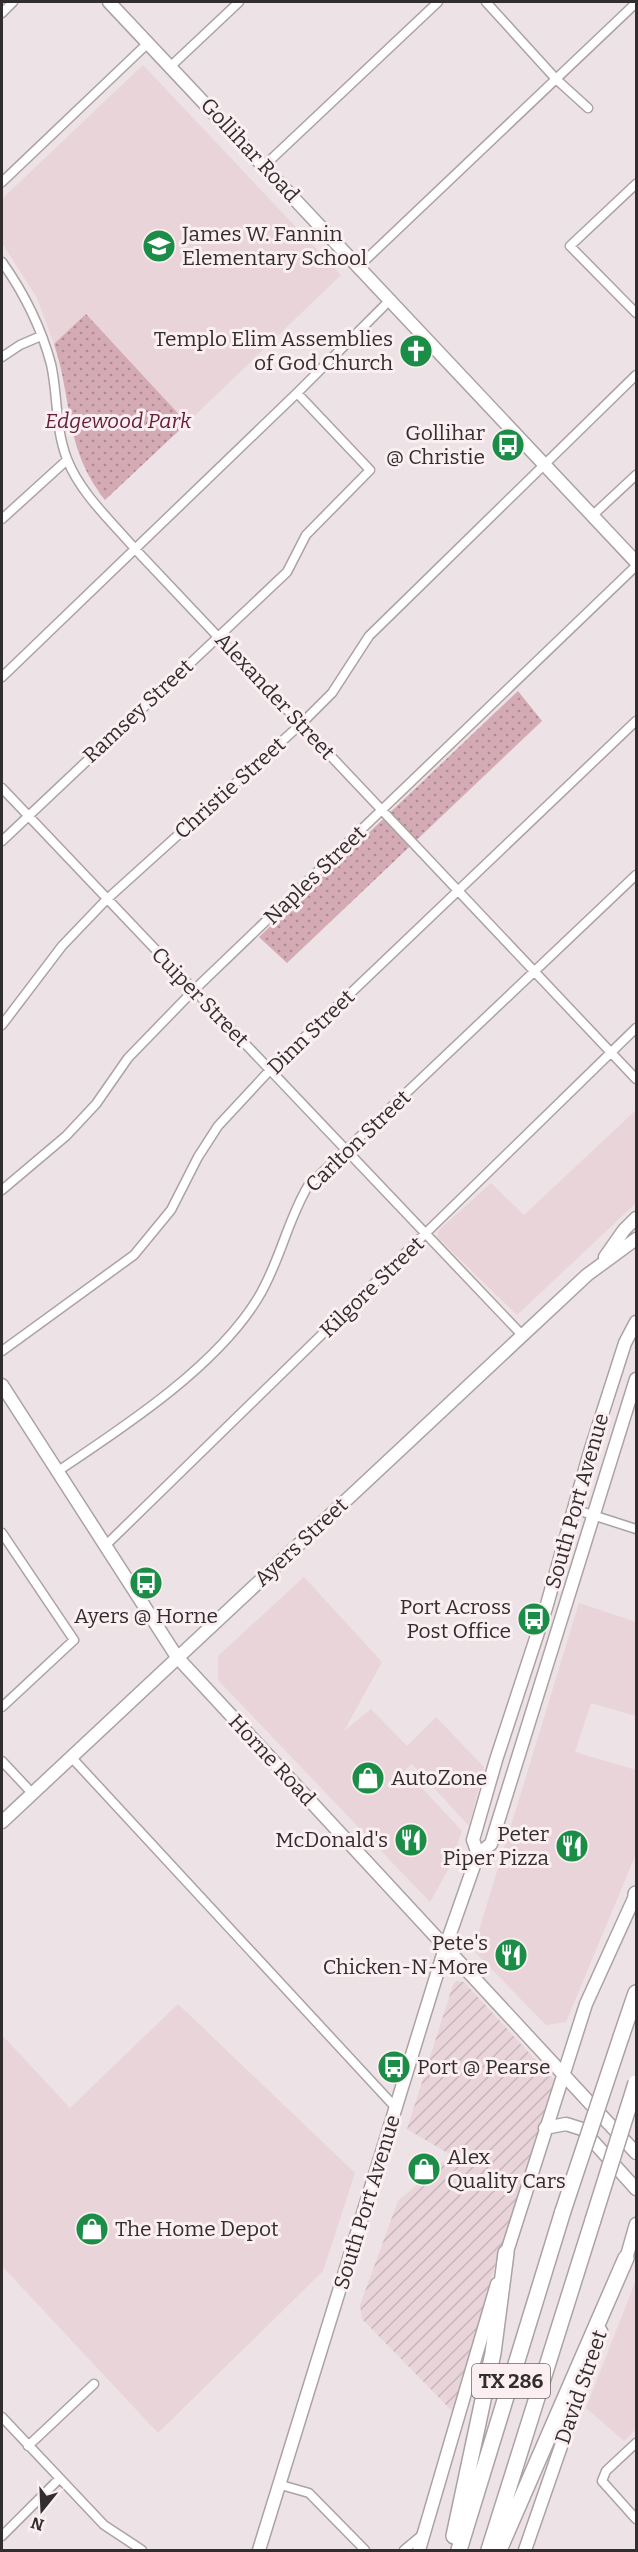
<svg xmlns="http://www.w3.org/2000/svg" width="638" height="2552" viewBox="0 0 638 2552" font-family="Bitter,serif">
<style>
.built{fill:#e8d4d9}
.industrial{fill:url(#industrial-furrows)}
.park{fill:url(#park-dots)}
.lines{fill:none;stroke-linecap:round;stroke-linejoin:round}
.street-casing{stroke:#aca2a4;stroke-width:11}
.secondary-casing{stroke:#aca2a4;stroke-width:15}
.highway-casing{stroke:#aca2a4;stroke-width:18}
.street{stroke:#fff;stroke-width:8}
.secondary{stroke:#fff;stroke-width:12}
.highway{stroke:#fff;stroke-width:15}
.highway-bridge-casing{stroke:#aca2a4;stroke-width:18;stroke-linecap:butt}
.highway-bridge{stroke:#fff;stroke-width:15}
.labels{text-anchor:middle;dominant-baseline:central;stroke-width:6;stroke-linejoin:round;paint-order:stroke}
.shield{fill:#fbeff2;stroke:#6e686a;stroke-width:1.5}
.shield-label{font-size:20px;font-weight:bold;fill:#322e2f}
.street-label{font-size:21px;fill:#322e2f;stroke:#fbeff2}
.poi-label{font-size:21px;fill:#322e2f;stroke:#fbeff2;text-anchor:end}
.park-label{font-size:21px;font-style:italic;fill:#661d39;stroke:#fbeff2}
</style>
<defs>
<pattern id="industrial-furrows" width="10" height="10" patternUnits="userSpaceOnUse" patternTransform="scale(1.5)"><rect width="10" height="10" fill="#e8d4d9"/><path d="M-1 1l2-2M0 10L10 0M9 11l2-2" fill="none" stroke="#c7b6bb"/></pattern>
<pattern id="park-dots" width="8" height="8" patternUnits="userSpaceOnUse" patternTransform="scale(1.5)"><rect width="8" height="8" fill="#d4aab5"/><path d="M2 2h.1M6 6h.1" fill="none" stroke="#ad8b94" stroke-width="1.8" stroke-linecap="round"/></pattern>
</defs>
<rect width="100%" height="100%" fill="#ede2e5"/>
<!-- built -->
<path class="built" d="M143 65 341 275 187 423 87 315 54 344 37 298 2 243V199Z
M636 1110V1203L517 1315 437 1237 439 1230 491 1183 524 1215Z
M304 1577 382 1662 344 1731 371 1709 407 1746 436 1717 484 1767 469 1826 412 1764 405 1770 462 1831 449 1868 430 1902 218 1680V1656Z
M579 1603 636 1622V1716L591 1703 575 1752 636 1770V1854L566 2022 546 2025 473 1950Z
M178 2004 355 2173 323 2271 158 2433 2 2266V2035L70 2108Z
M636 2280V2429L624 2441 586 2408Z"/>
<!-- industrial -->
<path class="industrial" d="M456 1981 464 1982 554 2080 491 2279 454 2413 362 2319 360 2305 398 2201 451 2155 407 2129 453 1985Z"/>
<!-- park -->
<path class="park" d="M86 314 187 423 105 500C63 445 74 405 54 344Z
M518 691 542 721 287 963 259 937Z"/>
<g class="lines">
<defs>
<path id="street" d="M486 2 556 79 588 108
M2 13 13 2
M171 66 239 2
M265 165 438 2
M2 182 148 43
M636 184 570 246 636 313
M2 262C24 293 41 327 51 364 58 395 55 428 67 459 80 493 112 522 136 550L636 1079
M358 267 636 3
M2 357 20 345 41 336
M593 515 636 475
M2 519 67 460
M2 677 297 393 391 299
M2 788 522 1335
M2 841 287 572 306 535 370 470 297 393
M2 1025 62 946 106 900 301 724 332 693 369 636 636 375
M2 1190 66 1136 96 1104 128 1058 193 991 636 566
M2 1351 134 1255 171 1210 198 1157 218 1126 270 1070 636 721
M58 1471C124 1427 216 1367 258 1298 280 1262 287 1221 308 1186L636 875
M574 1509 636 1529
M2 1533 74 1640 2 1707
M106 1545 636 1028
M72 1758 396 2108
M2 1761 32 1793
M2 2417 104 2525 142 2550
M636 2443 606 2471 602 2481 636 2519
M28 2446 94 2384
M281 2485 309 2493 365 2550
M2 2536 59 2479
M404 2550 422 2535"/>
<path id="secondary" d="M109 2 636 562
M605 1257 624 1230 636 1218
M2 1385 177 1657 636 2153
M2 1822 587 1275 636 1239
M478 1854 473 1840 496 1760 546 1608 590 1452 625 1343 636 1322
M545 2128 566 2124 582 2129 636 2189
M504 2261 586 2004 636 1894
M624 2266 636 2224
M259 2550 445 1948 478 1854 491 1844 636 1379
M419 2550 497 2284
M525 2550 601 2331"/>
<path id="highway" d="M636 1895V1894
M621 2037 636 1993
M454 2536 493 2353 506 2253
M459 2550 563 2211
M489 2550 593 2220
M499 2550 626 2258"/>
</defs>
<!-- street casing -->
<use href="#street" class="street-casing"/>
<!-- secondary casing -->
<use href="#secondary" class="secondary-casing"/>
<!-- highway casing -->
<use href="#highway" class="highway-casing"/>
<!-- street -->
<use href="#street" class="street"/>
<!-- secondary -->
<use href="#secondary" class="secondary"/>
<!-- highway -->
<use href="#highway" class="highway"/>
<defs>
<path id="highway-bridge" d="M563 2211 621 2037
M593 2220 636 2083"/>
</defs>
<!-- highway-bridge casing -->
<use href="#highway-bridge" class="highway-bridge-casing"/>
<!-- highway-bridge -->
<use href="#highway-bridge" class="highway-bridge"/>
</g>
<!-- icons -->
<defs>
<symbol id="school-disc" viewBox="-11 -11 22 22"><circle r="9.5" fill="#1b8d46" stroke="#fbeff2"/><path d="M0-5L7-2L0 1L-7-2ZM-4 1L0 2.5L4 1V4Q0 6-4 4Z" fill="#fff"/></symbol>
<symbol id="church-disc" viewBox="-11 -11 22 22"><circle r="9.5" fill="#1b8d46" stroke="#fbeff2"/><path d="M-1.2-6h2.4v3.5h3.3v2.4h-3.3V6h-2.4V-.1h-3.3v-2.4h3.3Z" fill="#fff"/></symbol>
<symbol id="bus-disc" viewBox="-11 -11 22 22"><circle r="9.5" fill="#1b8d46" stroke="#fbeff2"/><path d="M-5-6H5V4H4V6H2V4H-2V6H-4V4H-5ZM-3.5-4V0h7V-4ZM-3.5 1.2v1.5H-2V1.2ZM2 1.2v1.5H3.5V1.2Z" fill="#fff"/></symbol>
<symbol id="shop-disc" viewBox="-11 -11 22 22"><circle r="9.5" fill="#1b8d46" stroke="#fbeff2"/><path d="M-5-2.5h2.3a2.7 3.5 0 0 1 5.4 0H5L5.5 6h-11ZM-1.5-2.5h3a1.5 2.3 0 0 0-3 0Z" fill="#fff"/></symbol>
<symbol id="restaurant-disc" viewBox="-11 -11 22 22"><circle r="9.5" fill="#1b8d46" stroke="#fbeff2"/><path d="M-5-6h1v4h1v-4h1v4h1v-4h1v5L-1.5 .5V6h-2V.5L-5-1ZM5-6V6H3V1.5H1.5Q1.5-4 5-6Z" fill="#fff"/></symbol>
</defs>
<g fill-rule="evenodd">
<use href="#school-disc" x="140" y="227" width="38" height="38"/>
<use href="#church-disc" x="397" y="332" width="38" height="38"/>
<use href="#bus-disc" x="489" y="426" width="38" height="38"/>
<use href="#bus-disc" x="127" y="1564" width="38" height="38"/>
<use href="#bus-disc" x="515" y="1600" width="38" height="38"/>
<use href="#shop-disc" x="349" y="1759" width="38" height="38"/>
<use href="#restaurant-disc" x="392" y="1821" width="38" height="38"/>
<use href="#restaurant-disc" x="553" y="1827" width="38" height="38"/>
<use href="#restaurant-disc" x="492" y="1936" width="38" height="38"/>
<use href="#bus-disc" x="375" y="2048" width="38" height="38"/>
<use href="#shop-disc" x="405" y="2150" width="38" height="38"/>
<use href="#shop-disc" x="73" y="2210" width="38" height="38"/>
</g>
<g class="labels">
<!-- shield labels -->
<rect class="shield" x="472" y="2364" width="78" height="34" rx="4.5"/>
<g class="shield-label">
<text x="511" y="2381">TX 286</text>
</g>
<!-- street labels -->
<g class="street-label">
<text transform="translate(250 150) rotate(47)">Gollihar Road</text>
<text transform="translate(275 696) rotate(47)">Alexander Street</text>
<text transform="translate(138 711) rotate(-43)">Ramsey Street</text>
<text transform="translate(230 788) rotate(-42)">Christie Street</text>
<text transform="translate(315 875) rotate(-44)">Naples Street</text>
<text transform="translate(200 997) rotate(46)">Cuiper Street</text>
<text transform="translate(311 1032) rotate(-44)">Dinn Street</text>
<text transform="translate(358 1141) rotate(-44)">Carlton Street</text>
<text transform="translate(372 1287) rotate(-44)">Kilgore Street</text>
<text transform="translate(577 1501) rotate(-74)">South Port Avenue</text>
<text transform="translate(301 1542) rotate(-43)">Ayers Street</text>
<text transform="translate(272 1760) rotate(47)">Horne Road</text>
<text transform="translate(367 2202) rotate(-73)">South Port Avenue</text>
<text transform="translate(581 2387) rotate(-71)">David Street</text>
</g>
<!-- poi labels -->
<g class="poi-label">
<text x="182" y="234" text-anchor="start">James W. Fannin<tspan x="182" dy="24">Elementary School</tspan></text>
<text x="393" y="339">Templo Elim Assemblies<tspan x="393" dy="24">of God Church</tspan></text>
<text x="485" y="433">Gollihar<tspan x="485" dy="24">@ Christie</tspan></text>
<text x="511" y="1607">Port Across<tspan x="511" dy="24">Post Office</tspan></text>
<text x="146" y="1616" text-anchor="middle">Ayers @ Horne</text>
<text x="391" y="1778" text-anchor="start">AutoZone</text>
<text x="549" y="1834">Peter<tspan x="549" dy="24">Piper Pizza</tspan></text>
<text x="388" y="1840">McDonald's</text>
<text x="488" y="1943">Pete's<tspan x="488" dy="24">Chicken-N-More</tspan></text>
<text x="417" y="2067" text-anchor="start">Port @ Pearse</text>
<text x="447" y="2157" text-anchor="start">Alex<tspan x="447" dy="24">Quality Cars</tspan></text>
<text x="115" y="2229" text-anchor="start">The Home Depot</text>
</g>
<!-- park labels -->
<g class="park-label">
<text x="118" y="421">Edgewood Park</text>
</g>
</g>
<!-- border -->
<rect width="638" height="2552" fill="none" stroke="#322e2f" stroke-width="6"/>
<!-- north arrow -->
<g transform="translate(42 2510) rotate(198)" stroke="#fbeff2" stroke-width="4.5" paint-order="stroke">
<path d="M0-4.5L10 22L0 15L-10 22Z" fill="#322e2f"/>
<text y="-9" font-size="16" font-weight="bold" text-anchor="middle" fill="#322e2f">N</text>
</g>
</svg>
